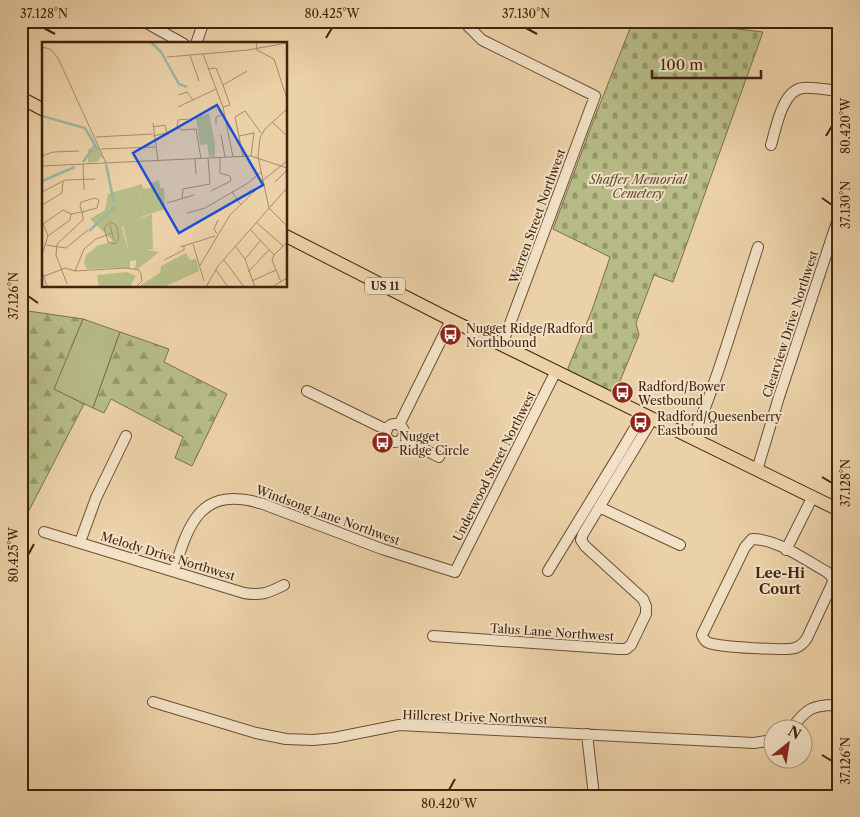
<svg xmlns="http://www.w3.org/2000/svg" width="860" height="817" viewBox="0 0 860 817" font-family="'Libre Caslon Text',serif">
<style>
.green{fill:#b7bc87;stroke:#7c704c}
.forest{fill:url(#forest-firs);stroke:#7c704c}
.cemetery{fill:url(#cemetery-stones);stroke:#7c704c}
.lines{fill:none;stroke-linecap:round;stroke-linejoin:round}
.minor-casing{stroke:#6c4e36;stroke-width:12}
.major-casing{stroke:#412310;stroke-width:14}
.minor{stroke:#f2e1c6;stroke-width:10}
.major{stroke:#ebd1a7;stroke-width:12}
.ticks{fill:none;stroke:#412310;stroke-width:2}
.labels{text-anchor:middle;dominant-baseline:central;stroke-width:4;stroke-linejoin:round;paint-order:stroke}
.shield{fill:#f2e1c6;stroke:#765c47;stroke-width:1}
.shield-label{font-size:11px;font-weight:bold;fill:#412310}
.park-label{font-size:12px;font-style:italic;fill:#5e492e;stroke:#f2e1c6}
.street-label{font-size:12px;fill:#412310;stroke:#f2e1c6}
.poi-label{font-size:12px;fill:#412310;stroke:#f2e1c6;text-anchor:start}
.neighbourhood-label{font-size:14px;font-weight:bold;fill:#412310;stroke:#f2e1c6}
.inset-river{fill:none;stroke:#99b8a2;stroke-width:2.5}
.inset-road{fill:none;stroke:#a78b6b;stroke-width:1}
.view{fill:#1d4ed8;fill-opacity:0.15;stroke:#1d4ed8;stroke-width:2.5}
.inset-edge{fill:none;stroke:#412310;stroke-width:2.5}
.neatline{fill:none;stroke:#412310;stroke-width:2}
.ticks-label{font-size:12px;text-anchor:middle;fill:#412310}
</style>
<defs>
<pattern id="forest-firs" width="22" height="20" patternUnits="userSpaceOnUse" patternTransform="scale(1.25)"><rect width="22" height="20" fill="#b7bc87"/><path d="M5 1l3.5 6h-7zM16 11l3.5 6h-7z" fill="#96986d"/></pattern>
<pattern id="cemetery-stones" width="16" height="16" patternUnits="userSpaceOnUse" patternTransform="scale(1.25)"><rect width="16" height="16" fill="#b7bc87"/><path d="M2 7V4a2 2 0 0 1 4 0v3zM10 15v-3a2 2 0 0 1 4 0v3z" fill="#96986d"/></pattern>
</defs>
<rect width="100%" height="100%" fill="#ebd1a7"/>
<filter id="stains"><feTurbulence type="fractalNoise" baseFrequency=".004" numOctaves="4"/><feColorMatrix values="0 0 0 0 .2 0 0 0 0 .09 0 0 0 0 .02 0 0 0 .5 -.17"/></filter>
<radialGradient id="worn" r=".72"><stop offset=".6" stop-color="#630" stop-opacity="0"/><stop offset="1" stop-color="#630" stop-opacity=".3"/></radialGradient>
<!-- green -->
<path class="green" d="M83 319 120 332 93 408 53 389Z"/>
<!-- forest -->
<path class="forest" d="M21 310 83 319 54 389 84 404 21 526Z
M120 332 169 349 164 362 227 394 192 466 175 458 183 437 111 399 104 413 93 408Z"/>
<!-- cemetery -->
<path class="cemetery" d="M633 21H670L763 32 673 282 654 275 636 323 639 335 615 393 569 371 568 368 592 310 610 257 553 229 594 119Z"/>
<g class="lines">
<defs>
<path id="minor" d="M143 21 184 44
M463 21 482 40 595 96 502 345
M196 44 204 21
M771 145C776 129 782 90 803 88 814 87 827 90 839 91
M307 391 387 430
M386 433a9 9 0 1 1 18 0a9 9 0 1 1-18 0Z
M399 425 451 320
M402 438 439 457
M693 438C719 376 737 311 758 247
M757 470 779 397 839 216
M599 507 680 545
M834 508 839 494
M44 532 244 593C261 596 268 593 284 585
M752 539C778 539 805 560 827 572L832 577 833 582 807 638C804 643 801 646 795 648 786 651 720 647 709 643 705 642 704 639 702 635L745 547Z
M80 542 96 498 126 436
M786 550 812 498
M174 571C189 521 202 485 263 504L382 549 455 572 556 371
M548 571 620 453 643 414
M433 636 619 649H626L631 645 646 614V606L643 599 585 546 581 540 583 534 653 418
M153 702 256 733 286 739 313 740 334 738 399 725 754 743 772 740
M791 730C805 709 813 704 839 705
M587 734 594 796"/>
<path id="major" d="M21 98 44 110
M286 236 451 320 839 510"/>
</defs>
<!-- minor casing -->
<use href="#minor" class="minor-casing"/>
<!-- major casing -->
<use href="#major" class="major-casing"/>
<!-- minor -->
<use href="#minor" class="minor"/>
<!-- major -->
<use href="#major" class="major"/>
</g>
<!-- ticks -->
<path class="ticks" d="M44 28 55 34M526 28 537 34M326 38 332 28M826 136 832 126M822 198 832 205M28 296 38 303M822 477 832 483M28 555 34 544M822 755 832 761M449 790 455 779"/>
<!-- icons -->
<defs>
<symbol id="bus-disc" viewBox="-11 -11 22 22"><circle r="9.5" fill="#8f2418" stroke="#f2e1c6"/><path d="M-5-6H5V4H4V6H2V4H-2V6H-4V4H-5ZM-3.5-4V0h7V-4ZM-3.5 1.2v1.5H-2V1.2ZM2 1.2v1.5H3.5V1.2Z" fill="#fff"/></symbol>
</defs>
<g fill-rule="evenodd">
<use href="#bus-disc" x="438" y="322" width="25" height="25"/>
<use href="#bus-disc" x="610" y="380" width="25" height="25"/>
<use href="#bus-disc" x="628" y="410" width="25" height="25"/>
<use href="#bus-disc" x="370" y="430" width="25" height="25"/>
</g>
<g class="labels">
<!-- shield labels -->
<rect class="shield" x="365" y="277.5" width="40" height="17" rx="4"/>
<g class="shield-label">
<text x="385" y="286">US 11</text>
</g>
<!-- park labels -->
<g class="park-label">
<text x="638" y="179">Shaffer Memorial<tspan x="638" dy="14">Cemetery</tspan></text>
</g>
<!-- street labels -->
<g class="street-label">
<text transform="translate(537 216) rotate(-70)">Warren Street Northwest</text>
<text transform="translate(790 324) rotate(-72)">Clearview Drive Northwest</text>
<text transform="translate(494 466) rotate(-63)">Underwood Street Northwest</text>
<text transform="translate(328 515) rotate(20)">Windsong Lane Northwest</text>
<text transform="translate(168 556) rotate(17)">Melody Drive Northwest</text>
<text transform="translate(552 632) rotate(4)">Talus Lane Northwest</text>
<text transform="translate(475 717) rotate(2)">Hillcrest Drive Northwest</text>
</g>
<!-- poi labels -->
<g class="poi-label">
<text x="466" y="328">Nugget Ridge/Radford<tspan x="466" dy="14">Northbound</tspan></text>
<text x="638" y="386">Radford/Bower<tspan x="638" dy="14">Westbound</tspan></text>
<text x="657" y="416">Radford/Quesenberry<tspan x="657" dy="14">Eastbound</tspan></text>
<text x="399" y="436">Nugget<tspan x="399" dy="14">Ridge Circle</tspan></text>
</g>
<!-- neighbourhood labels -->
<g class="neighbourhood-label">
<text x="780" y="573">Lee-Hi<tspan x="780" dy="16">Court</tspan></text>
</g>
</g>
<!-- overview -->
<g transform="translate(42 42)">
<rect width="245" height="245" fill="#ebd1a7"/>
<path d="M100 142 101 147H97L102 174 80 185 82 193 87 210 101 207 117 210 96 227H91L94 224V218L88 219V226H65L64 215 49 210 50 219 42 221 44 213 55 204 71 199 48 177 63 168 66 152ZM144 211 148 218 154 217 157 229 122 245H96L118 231 119 224ZM85 230 94 234 89 242 91 245H57L55 233Z" fill="#b7bc87"/>
<path d="M55 105 62 116 58 115 57 119 46 121V107L51 108ZM117 138 118 146H122L123 167 102 174 97 147 109 146V141ZM59 208 65 217V226L45 227 42 221 50 219 49 210Z" fill="#b7bc87"/>
<path d="M167 71 173 101V115H167L165 102 158 103 154 76Z" fill="#b7bc87"/>
<path d="M110 172 111 207 87 210 81 183Z" fill="#b7bc87"/>
<path class="inset-river" d="M109 0 119 10 137 42 145 45M0 74 43 86 56 108M41 120 53 103M64 122 72 161M0 139 33 125M47 189 73 165"/>
<path class="inset-road" d="M214 0 215 8 232 17 245 57M0 5 8 7 16 16 64 121M161 12 181 65 191 115M148 13 157 39M125 15 206 8 245 1M166 27 174 26 181 43 188 63 181 65M181 43 205 29M136 53 145 50 151 58M136 65 174 47M146 77 136 78 135 84 139 88 154 87 159 117M230 80 245 94M111 81 116 119M174 82V75L182 72M111 85 123 83 125 91 111 94M179 93 183 115M197 94 212 91M54 95 111 92M59 107 113 105M0 114 11 110 37 109M201 114 193 75 203 69 219 91M209 114 212 91M153 117 154 132M41 122 42 148M0 124 209 114 245 126M220 139 245 119M233 140 245 128M169 149 189 139 188 134 178 131V115M0 150 23 138 53 137M190 150 199 163M140 157 141 147 168 142 166 116M125 161 152 153M0 163 20 151 21 139M227 166 245 184M227 166 216 115 218 96 223 87 245 67M145 171 163 166 206 141 219 130M0 179 6 194 0 212M68 180 74 183 77 196 73 202 66 200 62 186ZM214 180 241 204M1 182 21 168 29 172 28 178 6 194M68 183 72 199M208 187 232 213M175 192 172 187 176 178M151 202 162 239M4 203 24 206 46 188M193 204 203 217M138 205 173 194M232 213 230 218 239 240M232 213 245 200M203 217 213 245M203 217 219 198M122 218 142 208V203M182 218 202 245M157 225 188 173 221 141M174 228 186 245M0 229 5 245M33 229 42 207 54 197 70 191M206 230 227 208M0 235 23 226 33 229 84 226 97 228 99 232 100 239 94 245M210 239 234 228M25 242 14 213 15 202 41 178V175L40 170 38 164 39 160 53 156 57 158 55 166 40 170 29 172M164 245 176 224 245 146M230 245 245 236"/>
<path class="view" d="M175 63 221 143 137 191 91 111Z"/>
<rect width="245" height="245" class="inset-edge"/>
</g>
<!-- margin -->
<rect width="860" height="817" fill="none" stroke="#ebd1a7" stroke-width="55"/>
<!-- north arrow -->
<g transform="translate(788 744) rotate(30)"><circle r="24" fill="#f2e1c6" stroke="#ab957d"/>
<path d="M0-4L9 19L0 12L-9 19Z" fill="#8f2418"/>
<text y="-8" font-size="14" font-weight="bold" text-anchor="middle" fill="#412310">N</text>
</g>
<!-- scale -->
<path d="M652 70v8h109v-8" fill="none" stroke="#412310" stroke-width="2.5"/>
<text x="660" y="70" font-size="15" fill="#412310" stroke="#f2e1c6" stroke-width="4" paint-order="stroke">100 m</text>
<rect x="28" y="28" width="804" height="762" class="neatline"/>
<g class="ticks-label">
<text x="44" y="18">37.128°N</text>
<text x="332" y="18">80.425°W</text>
<text x="526" y="18">37.130°N</text>
<text transform="translate(846 126) rotate(-90)" y="4">80.420°W</text>
<text transform="translate(846 205) rotate(-90)" y="4">37.130°N</text>
<text transform="translate(14 296) rotate(-90)" y="4">37.126°N</text>
<text transform="translate(846 483) rotate(-90)" y="4">37.128°N</text>
<text transform="translate(14 555) rotate(-90)" y="4">80.425°W</text>
<text transform="translate(846 761) rotate(-90)" y="4">37.126°N</text>
<text x="449" y="808">80.420°W</text>
</g>
<rect width="100%" height="100%" filter="url(#stains)"/>
<rect width="100%" height="100%" fill="url(#worn)"/>
</svg>
